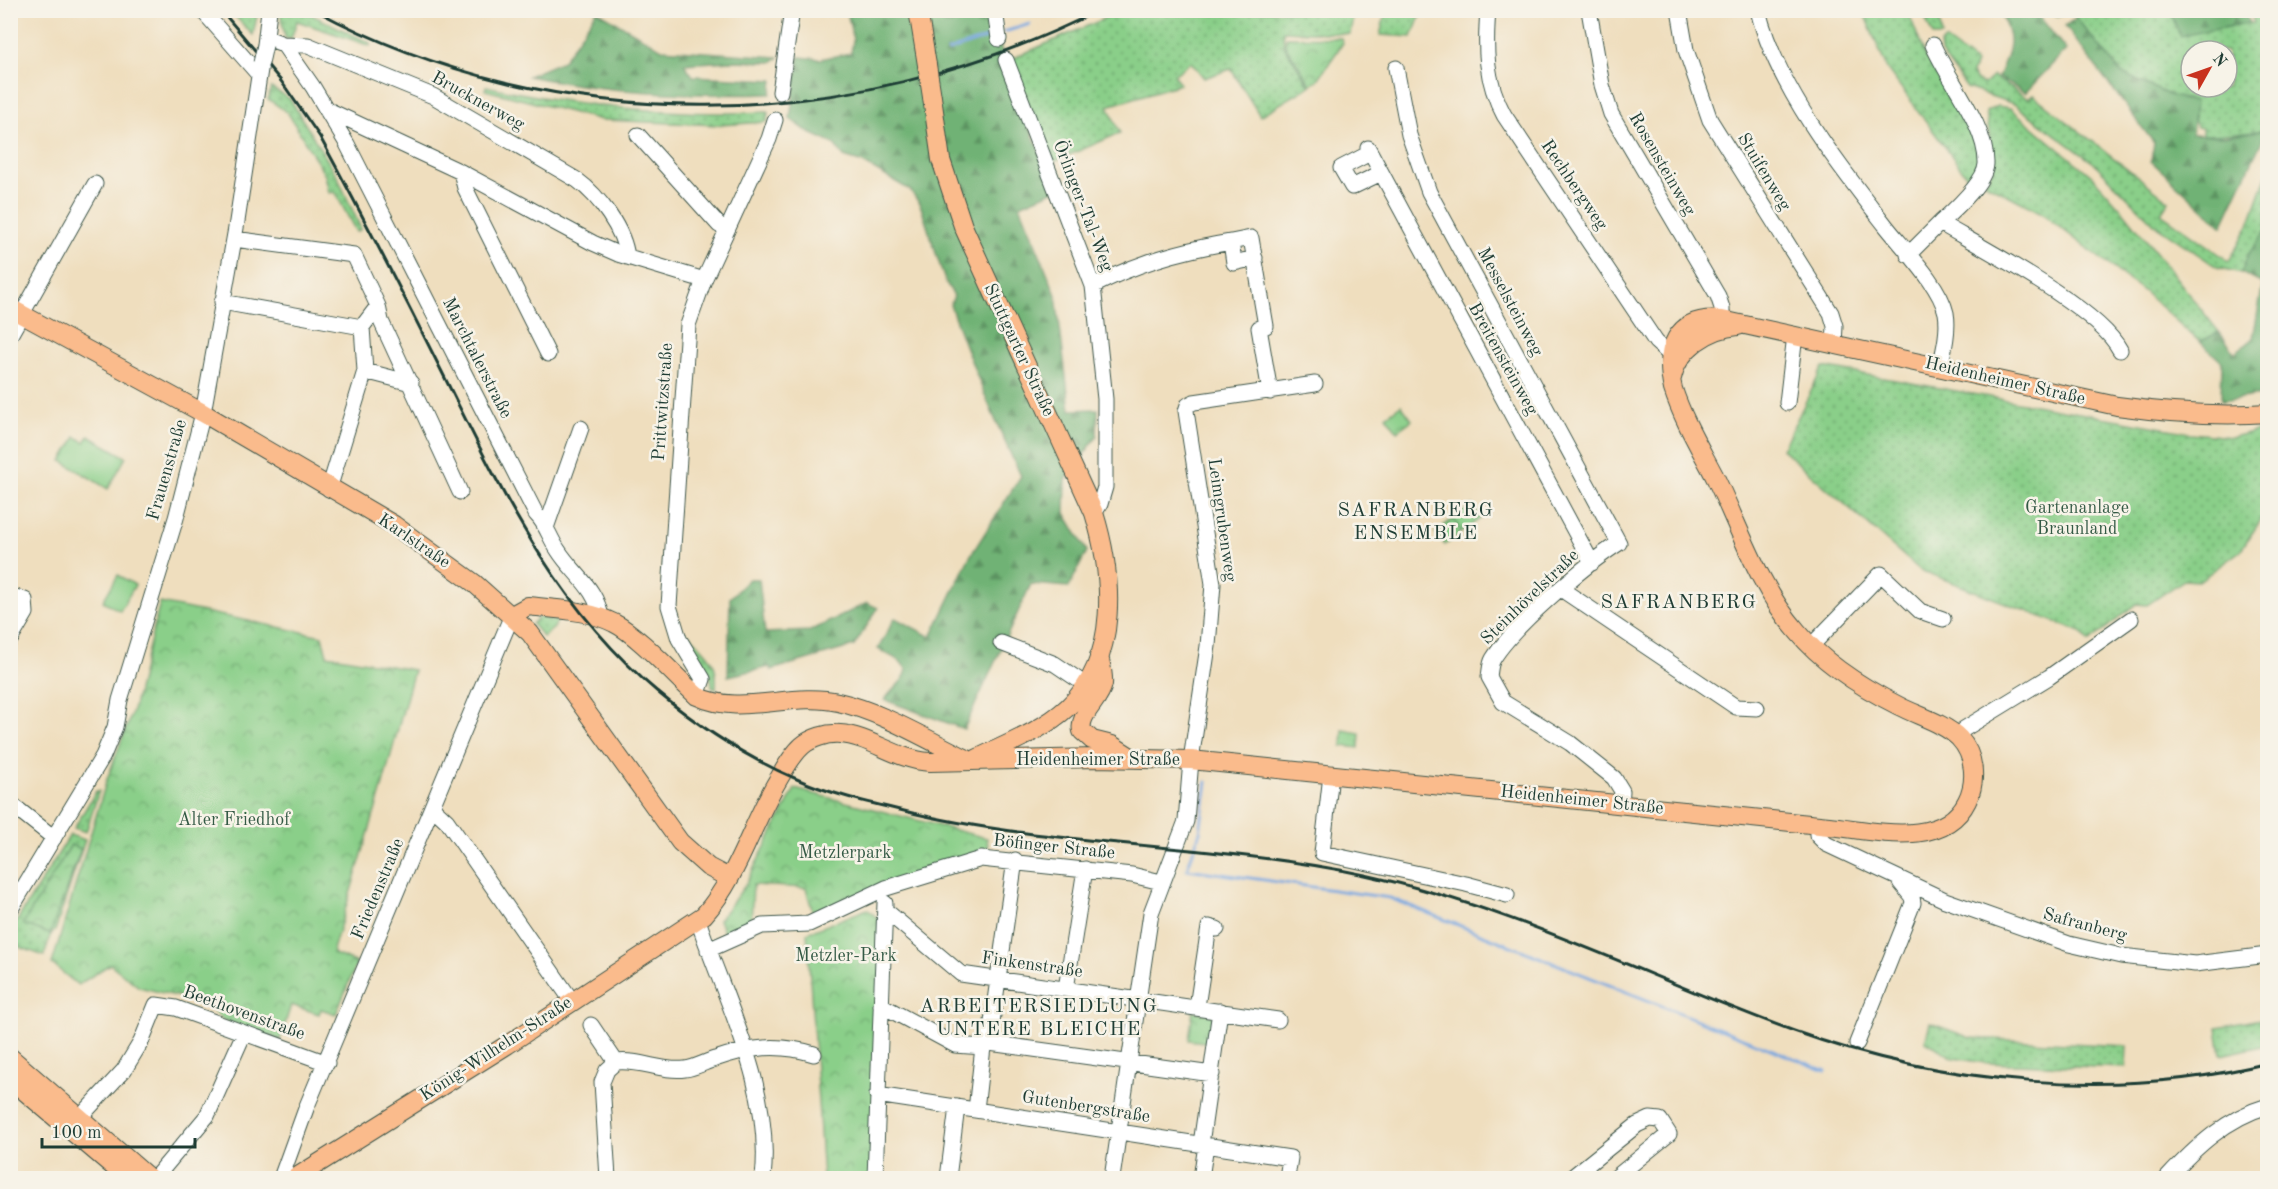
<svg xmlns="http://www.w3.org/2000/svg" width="2278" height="1189" viewBox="0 0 2278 1189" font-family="'Old Standard TT',serif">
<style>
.grass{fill:url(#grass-dots);stroke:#54865e;stroke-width:1.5;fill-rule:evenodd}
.forest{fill:url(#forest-firs);stroke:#477854;stroke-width:1.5}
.park{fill:url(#park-crowns);stroke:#54865e;stroke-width:1.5}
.pitch{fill:#8acf89;stroke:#54865e;stroke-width:1.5}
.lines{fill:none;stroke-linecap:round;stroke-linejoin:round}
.stream{stroke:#75a5df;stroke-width:3}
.minor-casing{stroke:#3e5549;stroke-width:17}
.major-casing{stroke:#3e5549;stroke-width:20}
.minor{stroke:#fff;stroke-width:15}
.major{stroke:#fabb8c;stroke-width:18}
.tram{stroke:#1f3d34;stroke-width:1.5}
.rail{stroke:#1f3d34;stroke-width:3}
.minor-bridge-casing{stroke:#3e5549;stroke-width:17;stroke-linecap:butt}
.major-bridge-casing{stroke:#3e5549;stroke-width:20;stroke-linecap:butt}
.minor-bridge{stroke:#fff;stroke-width:15}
.major-bridge{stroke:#fabb8c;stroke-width:18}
.labels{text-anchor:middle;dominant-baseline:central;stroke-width:5;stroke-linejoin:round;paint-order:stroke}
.street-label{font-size:18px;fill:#1f3d34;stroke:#f7f3e8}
.park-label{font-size:18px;fill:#345a45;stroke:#f7f3e8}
.neighbourhood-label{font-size:20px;letter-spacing:1.5px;fill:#1f3d34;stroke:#f7f3e8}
</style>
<defs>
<pattern id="grass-dots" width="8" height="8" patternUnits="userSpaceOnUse" patternTransform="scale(1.5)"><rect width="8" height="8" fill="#8acf89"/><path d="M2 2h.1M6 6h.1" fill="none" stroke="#70a971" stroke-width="1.8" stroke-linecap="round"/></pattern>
<pattern id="forest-firs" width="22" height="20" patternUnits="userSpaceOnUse" patternTransform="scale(1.5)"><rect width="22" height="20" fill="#6fb275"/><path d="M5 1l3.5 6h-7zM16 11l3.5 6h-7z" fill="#5b9261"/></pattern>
<pattern id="park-crowns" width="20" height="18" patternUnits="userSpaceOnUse" patternTransform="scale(1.5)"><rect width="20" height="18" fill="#8acf89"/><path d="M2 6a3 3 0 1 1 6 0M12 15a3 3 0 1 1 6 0" fill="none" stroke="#70a971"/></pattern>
</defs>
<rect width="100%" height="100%" fill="#f7f3e8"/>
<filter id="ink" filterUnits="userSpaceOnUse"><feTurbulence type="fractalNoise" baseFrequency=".0167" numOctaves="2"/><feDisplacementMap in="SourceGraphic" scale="12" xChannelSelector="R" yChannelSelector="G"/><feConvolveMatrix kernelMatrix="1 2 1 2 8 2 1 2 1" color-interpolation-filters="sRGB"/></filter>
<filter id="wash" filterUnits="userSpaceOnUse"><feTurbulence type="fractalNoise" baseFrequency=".008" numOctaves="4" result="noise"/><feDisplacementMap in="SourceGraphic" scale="24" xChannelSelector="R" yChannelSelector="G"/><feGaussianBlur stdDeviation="1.35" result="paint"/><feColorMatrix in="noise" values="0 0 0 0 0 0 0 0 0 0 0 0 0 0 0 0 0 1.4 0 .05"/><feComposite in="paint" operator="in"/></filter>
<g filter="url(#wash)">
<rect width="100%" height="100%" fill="#efdebe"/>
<!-- grass -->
<path class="grass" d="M230 11H258L253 35Z
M280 11H304L370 43V46L297 21 291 39 285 38Z
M1117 11H1354L1350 34 1283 31 1284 46 1310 86 1260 116 1231 69 1204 78 1191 62 1174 75 1180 84 1108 106 1120 133 1051 163 1011 59 1099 21Z
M1386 11H1422L1412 37 1380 35Z
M1863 11H1908L1926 58 1975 136 1980 167 1968 178 1887 69Z
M1922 11H1938L1942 36H1933Z
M2045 11H2170L2181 35 2254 23 2250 11H2267V130L2202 136V128L2197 127 2194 120V102L2169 95 2121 73 2070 11 2057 16ZM2191 51H2227V87H2191Z
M1945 40 1976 63 1972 73 1977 81 1984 84 1993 76 2028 99 2033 95 2169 201 2161 213 2229 261 2249 225 2267 174V229L2248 255 2241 273 2217 267 2155 225 2095 164 2014 104 1967 88 1941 53 1940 44Z
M486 86C579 107 672 116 768 112L767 122 719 125 601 120 485 90Z
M271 88 290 99 337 176 361 229 356 232 335 192 329 193 325 175 288 113 268 99Z
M1997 106 2010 108 2093 177 2125 213 2219 332 2200 342 2144 292 2040 212 1985 183 1994 168 1986 112Z
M1823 367 2191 433 2232 437 2261 430 2267 453V511L2240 551 2199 581 2184 580 2147 605 2136 604 2089 642 2081 632 1920 570 1782 449Z
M1453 519 1462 532 1445 545 1435 532Z
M539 617 557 621 554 628 543 637 532 624Z
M690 635C709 657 718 659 716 689L712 687C711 667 698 654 686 638Z
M96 791H99L86 832 74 828Z
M70 835 85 840 55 931 51 934 44 956 11 944 10 932ZM71 845 81 850 50 934 24 924Z
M2267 1018V1045L2221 1055 2217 1027Z
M1930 1023 1971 1038 2127 1046 2126 1068 1985 1063 1954 1058 1925 1041Z"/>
<!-- forest -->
<path class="forest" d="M597 11 662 49 779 57 772 62 730 61 684 64 693 76 773 80 771 94C689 96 609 93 528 76L563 61Z
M847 11H989L1013 86 1055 190 1020 205 1056 295 1070 410 1098 409 1097 436 1066 480 1065 513 1087 551 1069 587 1031 584 964 729 885 700C892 688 904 683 907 670L900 661 878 649 895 618 931 637 969 558 1021 476C994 420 971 363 950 305L954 296 945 281 920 204 910 190 863 163 844 157 834 144 810 133 790 119 799 57 820 59 851 53 853 40Z
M1999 11H2035L2066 50 2025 93 1998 77C2010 48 2015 39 1999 11Z
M2170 11H2244L2249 23 2180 36Z
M2076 18 2121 73 2169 95 2195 102 2192 134 2223 136 2267 130 2222 226 2151 161 2154 143 2065 26Z
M2267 229V394L2221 401 2222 362 2200 342 2219 332 2235 353 2253 338 2263 284 2241 273 2248 255Z
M749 579H759L765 633 810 631 867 603 878 608 854 646 771 670 770 667 728 676 730 598Z"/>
<!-- park -->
<path class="park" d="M1286 37 1341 38 1343 43 1317 81 1311 85 1285 45Z
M1401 405 1412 420 1397 431 1386 416Z
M1472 505 1481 518 1462 532 1453 519Z
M160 603 322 636 327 655 414 670 380 795 332 953 357 963 336 1014 321 1009 319 1014 291 1005 280 1040 223 1020 205 1003 139 987 110 964 78 985 52 964 107 779 133 710Z
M795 789 987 838 988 847 815 920 806 888 753 885 751 922 725 935 719 920 744 887Z
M71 845 81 849 50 934 23 924Z
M867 909 883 923 875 1178H823L807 933Z
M1193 1011 1213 1015 1211 1043 1189 1040Z"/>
<!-- pitch -->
<path class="pitch" d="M89 436 126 457 108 489 62 461 76 437 85 442Z
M118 575 135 585 120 611 103 601Z
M1343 730 1360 733 1359 748 1342 746Z"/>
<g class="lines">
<!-- stream -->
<path class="stream" d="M1004 32 1030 24
M948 51 995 35
M1207 782 1200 832 1187 869 1390 898 1826 1071"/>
</g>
</g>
<g filter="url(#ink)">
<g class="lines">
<defs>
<path id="minor" d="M202 10 259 75
M995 10 999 39
M1488 10C1485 48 1485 80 1504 115L1656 342 1678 362
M1589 10 1602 85 1611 114 1718 296 1722 308V328
M1679 10 1686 50 1710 120 1831 313 1835 326 1834 344
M1758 10C1776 86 1839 166 1886 226 1904 249 1940 285 1946 313 1949 330 1944 350 1940 367
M267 38 283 44 308 45 433 96 577 180C599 196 624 230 627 257
M283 44 313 87 347 144 536 514C547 525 549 537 558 550 573 574 597 588 601 618
M265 45 269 10
M1933 45C1948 80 1987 126 1986 164 1985 183 1953 211 1940 223
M1006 60 1093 286 1105 399V487L1100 504 1094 513
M1396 68 1409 135 1429 192 1619 543C1586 564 1513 626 1493 659 1490 664 1490 671 1489 677L1503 702 1570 743 1614 778 1622 791 1621 805
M780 92 792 10
M326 109 461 172 593 243 618 254 704 280
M638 135 719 225 727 229
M1368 148 1592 563
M1370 153 1341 168 1352 187 1381 173
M461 172 465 188 548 354
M234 239 354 255 378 306 362 327
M1908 255 1940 223C1984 249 2098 308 2120 350
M1255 258 1234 263 1231 242 1251 238 1266 326 1259 328 1270 392
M1093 286C1136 263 1182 250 1231 242
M222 302 362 327
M378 306 381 321 460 492
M10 335 95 184
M365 371 411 383
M1787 403 1795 335
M329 489 365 371 362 327
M547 525 581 428
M1561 589 1736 707 1757 708
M10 595 25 600 26 613 10 640
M1001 643 1055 664 1086 685
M1811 646 1881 574 1920 611 1943 619
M697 696 703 679 679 639 669 606 688 325 704 280 769 139 775 120
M1958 737 1964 729 2049 677 2131 619
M1331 775 1322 853 1466 884 1507 895
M10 803 54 838
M432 807 447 821 572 1001
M1817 825V835L1826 844 1945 900 2069 944 2121 956 2195 964 2268 955
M10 910 103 756 115 727 120 700 176 518 203 413 236 228 261 63
M885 910 961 974 1278 1020
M698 920C726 1003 773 1089 763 1178
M708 950 762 926 809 924 886 888 981 859 1132 875 1161 882
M1066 989 1085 869
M881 1005 955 1045 983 1047
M1197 1007 1209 927 1217 929
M591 1025 616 1062
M989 1043 1212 1074
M1857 1043 1913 903 1912 897 1900 882
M616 1062C640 1059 661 1072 685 1069 695 1068 705 1062 715 1059 750 1047 778 1043 814 1054
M877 1095 1290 1158 1287 1178
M976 1110 983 1047 989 1043 1015 860
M73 1125 124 1070 141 1042 156 1005 176 1008 327 1063
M1201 1144 1220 1011
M155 1178 207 1116 244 1033
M281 1178 307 1106 512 615
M608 1178 602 1082 607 1070 616 1062
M875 1178 885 903
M948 1178 957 1107
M1112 1178 1151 913 1186 821 1191 760 1208 646 1213 584 1186 411 1188 405 1194 402 1315 384
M1201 1178 1206 1145
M1571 1178 1637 1125 1650 1119 1660 1120 1669 1134 1615 1178
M2167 1178C2195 1148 2226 1118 2268 1106"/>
<path id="major" d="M918 10 927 65
M932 97 941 160 963 226 1094 513C1113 575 1120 658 1068 707 1042 731 1007 744 976 759
M10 308 203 413 394 525 474 583 530 633 680 842 708 867 729 878
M1672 378C1678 349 1709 328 1738 326
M512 615 528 606C555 609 589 610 614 623 637 634 676 677 697 696 741 717 792 691 838 702 880 711 928 740 967 759
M1099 656C1101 665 1104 675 1103 684 1100 701 1078 714 1082 731L1092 740 1112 745 1134 759
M10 1057 149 1178
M10 1079 127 1178
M295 1178 507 1045 704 915C738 877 752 823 778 780 785 768 792 755 802 746 811 738 827 733 840 734 870 736 896 760 930 762L1095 758 1191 760 1829 826C1872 830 1943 850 1967 801 1977 781 1975 755 1959 738 1944 723 1918 716 1899 706 1861 687 1824 664 1797 631 1760 589 1740 529 1716 479 1701 450 1683 420 1673 389 1664 350 1675 315 1722 320L2117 406C2168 413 2216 417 2268 413"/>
</defs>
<!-- minor casing -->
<use href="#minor" class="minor-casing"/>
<!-- major casing -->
<use href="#major" class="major-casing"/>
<!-- minor -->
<use href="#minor" class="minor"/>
<!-- major -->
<use href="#major" class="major"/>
<!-- tram -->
<path class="tram" d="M2265 1127 2268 1124"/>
<!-- rail -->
<path class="rail" d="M221 10 281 81 320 137C363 216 404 296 444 376 503 495 556 607 660 694 701 728 749 759 799 780 831 794 866 802 900 810 1052 848 1211 842 1365 875 1515 908 1651 979 1794 1031 1940 1084 2116 1101 2268 1063
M315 10C557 140 856 134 1099 10"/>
<defs>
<path id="minor-bridge" d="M261 63 265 45"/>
<path id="major-bridge" d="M927 65 932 97"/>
</defs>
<!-- minor-bridge casing -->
<use href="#minor-bridge" class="minor-bridge-casing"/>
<!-- major-bridge casing -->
<use href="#major-bridge" class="major-bridge-casing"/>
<!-- minor-bridge -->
<use href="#minor-bridge" class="minor-bridge"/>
<!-- major-bridge -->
<use href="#major-bridge" class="major-bridge"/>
</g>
</g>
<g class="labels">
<!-- street labels -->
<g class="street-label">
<text transform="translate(478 101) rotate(29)">Brucknerweg</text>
<text transform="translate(1662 164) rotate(60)">Rosensteinweg</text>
<text transform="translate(1764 172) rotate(59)">Stuifenweg</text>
<text transform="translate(1574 185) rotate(56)">Rechbergweg</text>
<text transform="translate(1083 206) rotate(69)">Örlinger-Tal-Weg</text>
<text transform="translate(1510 302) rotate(62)">Messelsteinweg</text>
<text transform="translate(1019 350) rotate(65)">Stuttgarter Straße</text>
<text transform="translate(477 358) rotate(63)">Marchtalerstraße</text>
<text transform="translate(1503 359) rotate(61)">Breitensteinweg</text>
<text transform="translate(2005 381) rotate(13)">Heidenheimer Straße</text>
<text transform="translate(663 402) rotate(-86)">Prittwitzstraße</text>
<text transform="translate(167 470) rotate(-74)">Frauenstraße</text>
<text transform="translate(1222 520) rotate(82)">Leimgrubenweg</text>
<text transform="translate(414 541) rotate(34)">Karlstraße</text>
<text transform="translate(1530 597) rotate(-44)">Steinhövelstraße</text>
<text x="1098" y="760">Heidenheimer Straße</text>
<text transform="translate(1582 800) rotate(6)">Heidenheimer Straße</text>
<text transform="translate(1054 847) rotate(6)">Böfinger Straße</text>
<text transform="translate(378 889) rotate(-67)">Friedenstraße</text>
<text transform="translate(2085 925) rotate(15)">Safranberg</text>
<text transform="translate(1032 965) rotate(8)">Finkenstraße</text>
<text transform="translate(244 1013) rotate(20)">Beethovenstraße</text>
<text transform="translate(496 1049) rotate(-33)">König-Wilhelm-Straße</text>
<text transform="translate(1086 1107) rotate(9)">Gutenbergstraße</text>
</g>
<!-- park labels -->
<g class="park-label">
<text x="2077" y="508">Gartenanlage<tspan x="2077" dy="21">Braunland</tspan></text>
<text x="234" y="820">Alter Friedhof</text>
<text x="845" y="853">Metzlerpark</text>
<text x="846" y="956">Metzler-Park</text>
</g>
<!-- neighbourhood labels -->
<g class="neighbourhood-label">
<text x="1416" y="511">SAFRANBERG<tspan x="1416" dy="23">ENSEMBLE</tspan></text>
<text x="1679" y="603">SAFRANBERG</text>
<text x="1039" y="1007">ARBEITERSIEDLUNG<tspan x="1039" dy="23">UNTERE BLEICHE</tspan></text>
</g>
</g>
<!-- margin -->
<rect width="2278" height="1189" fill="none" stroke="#f7f3e8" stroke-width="36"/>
<!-- north arrow -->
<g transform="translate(2209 69) rotate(50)"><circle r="28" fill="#f7f3e8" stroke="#a1aaa0" stroke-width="1.5"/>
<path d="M0-4.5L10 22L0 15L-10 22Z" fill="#c8321e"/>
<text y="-9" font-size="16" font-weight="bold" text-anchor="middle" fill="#1f3d34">N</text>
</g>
<!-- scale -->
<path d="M42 1138v9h153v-9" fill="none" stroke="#1f3d34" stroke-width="3"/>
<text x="51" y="1138" font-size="18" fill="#1f3d34" stroke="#f7f3e8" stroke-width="4.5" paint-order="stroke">100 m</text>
</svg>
